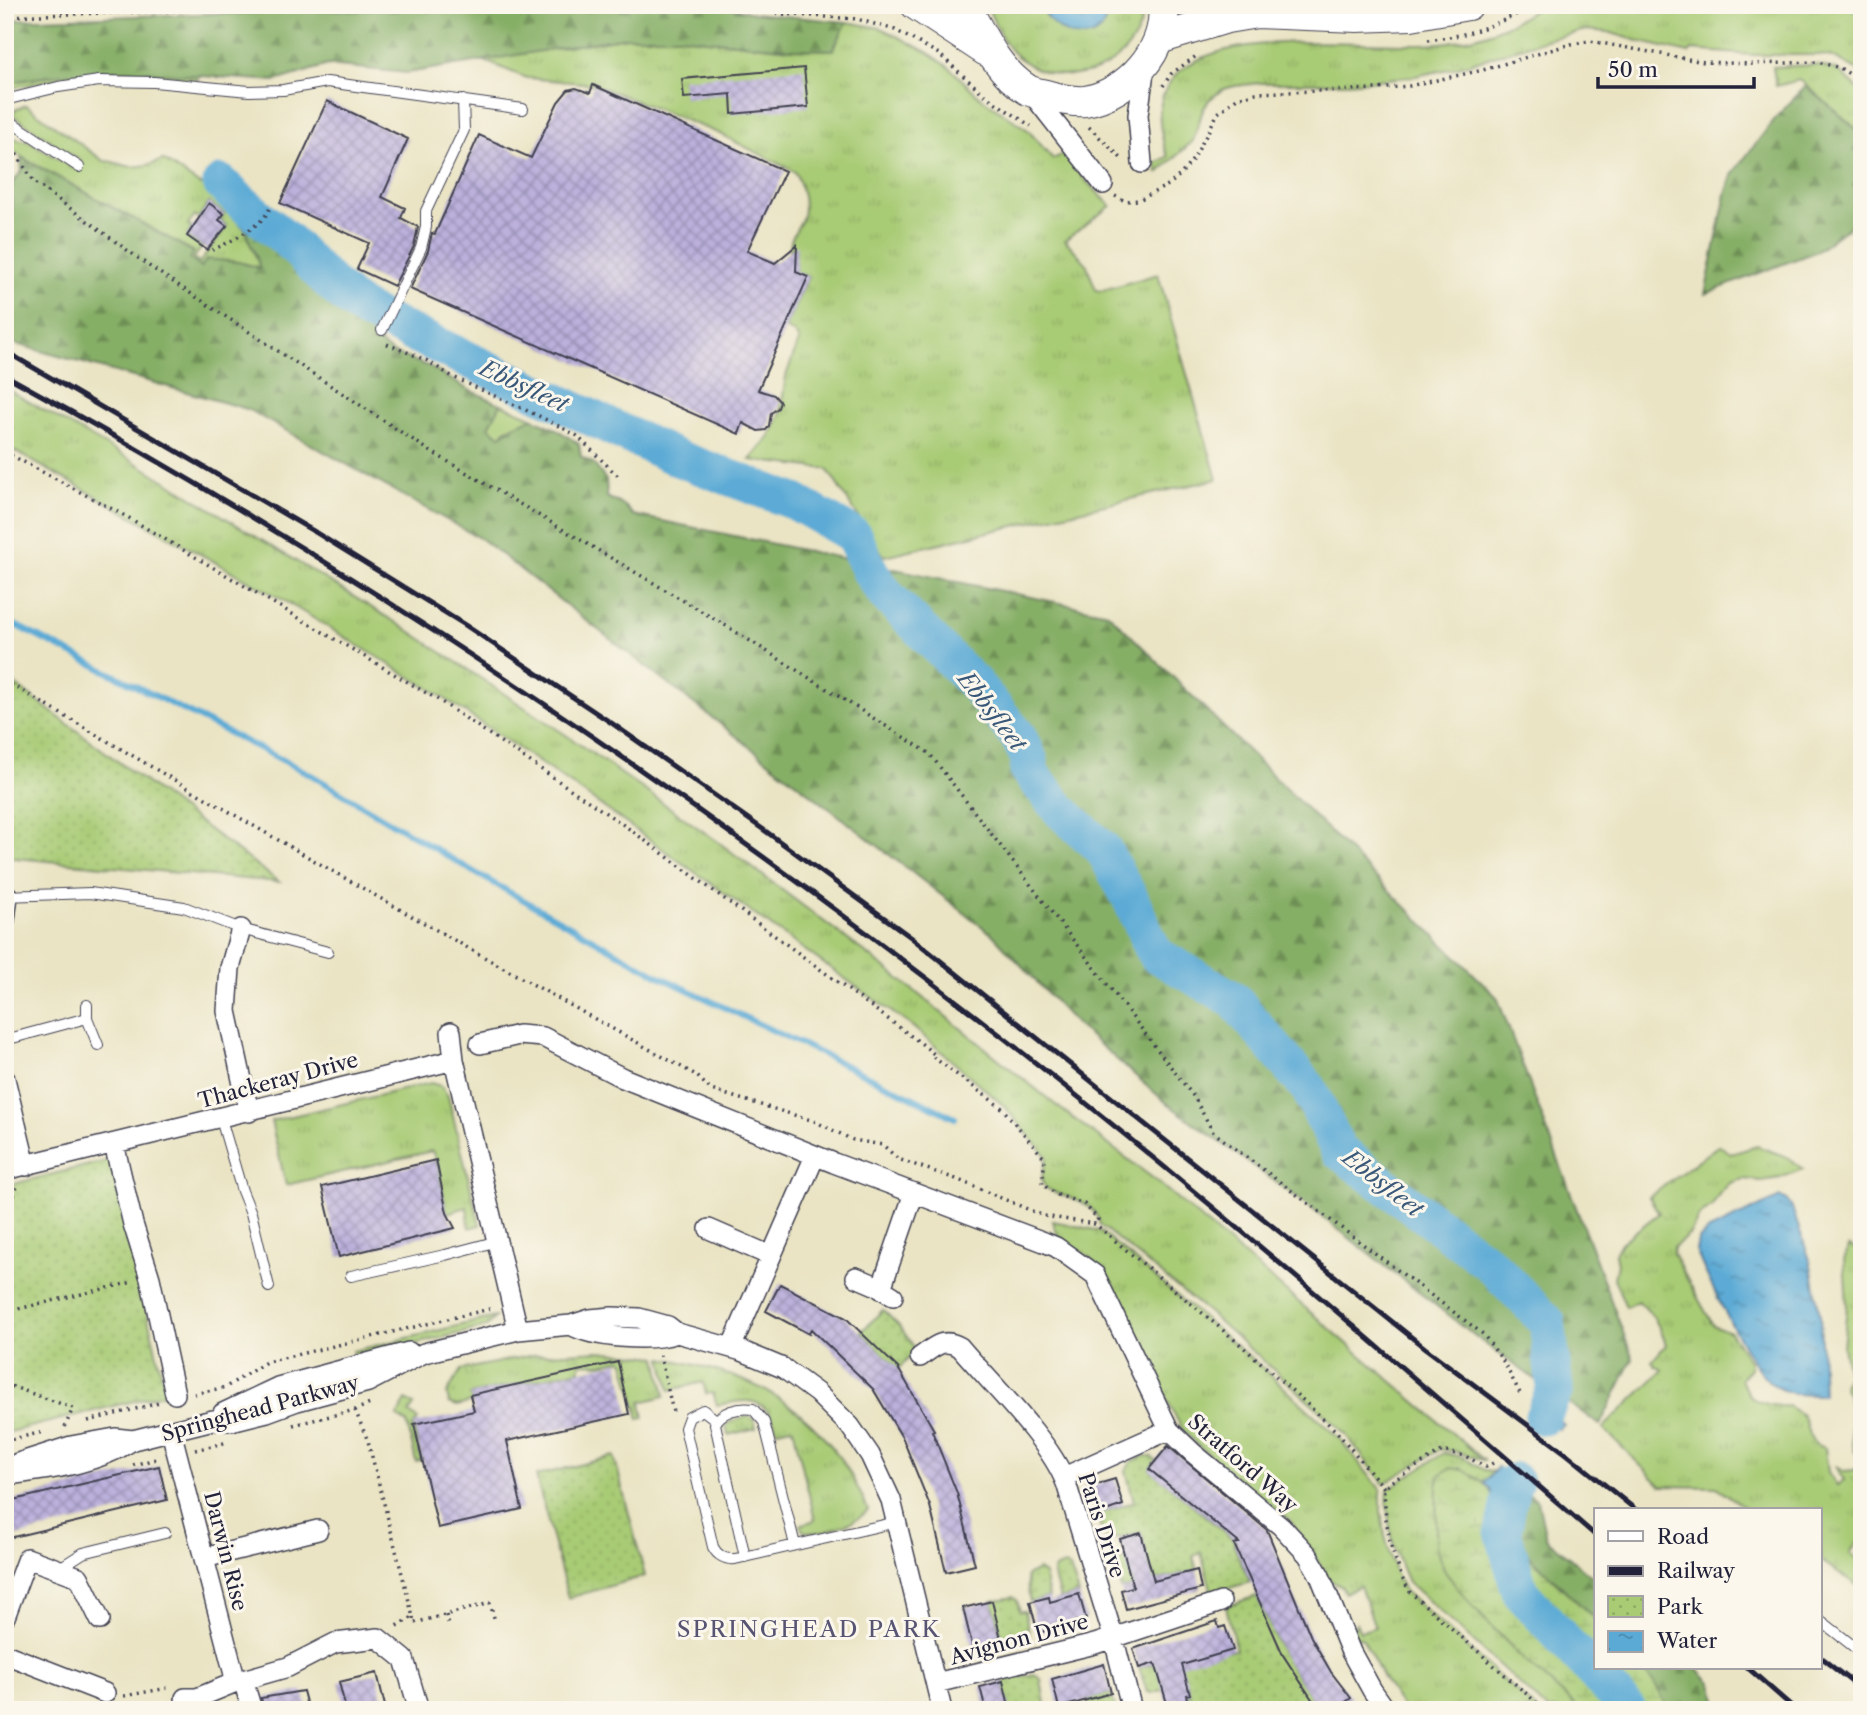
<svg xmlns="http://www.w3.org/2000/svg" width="1867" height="1715" viewBox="0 0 1867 1715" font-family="'Libre Caslon Text',serif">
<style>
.grass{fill:url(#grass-tufts);stroke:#657658;stroke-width:2;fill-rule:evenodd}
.forest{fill:url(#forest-firs);stroke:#546850;stroke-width:2}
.wetland{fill:url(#wetland-marsh);stroke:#657658;stroke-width:2}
.park{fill:url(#park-dots);stroke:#657658;stroke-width:2}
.water{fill:url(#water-ripples);stroke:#3e6688;stroke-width:2}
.pier{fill:#eae4c4}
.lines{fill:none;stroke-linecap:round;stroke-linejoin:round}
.stream{stroke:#5baad5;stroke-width:6}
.river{stroke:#5baad5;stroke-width:37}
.building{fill:url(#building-cross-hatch)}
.service-casing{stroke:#403f50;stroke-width:12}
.minor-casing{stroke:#403f50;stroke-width:22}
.primary-casing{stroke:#403f50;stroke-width:32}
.path{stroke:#403f50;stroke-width:3.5;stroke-dasharray:2 5;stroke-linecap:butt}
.service{stroke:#fff;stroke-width:10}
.minor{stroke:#fff;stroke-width:19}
.primary{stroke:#fff;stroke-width:30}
.rail{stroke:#22223b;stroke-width:5}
.labels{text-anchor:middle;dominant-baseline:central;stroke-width:6;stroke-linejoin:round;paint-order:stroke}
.street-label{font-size:21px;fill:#22223b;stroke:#fbf7ec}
.water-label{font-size:23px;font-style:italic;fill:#395879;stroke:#fbf7ec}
.neighbourhood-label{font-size:23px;letter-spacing:2px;fill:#585473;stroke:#fbf7ec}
</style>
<defs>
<pattern id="grass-tufts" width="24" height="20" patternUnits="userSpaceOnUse" patternTransform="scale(1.75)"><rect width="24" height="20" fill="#a8cb74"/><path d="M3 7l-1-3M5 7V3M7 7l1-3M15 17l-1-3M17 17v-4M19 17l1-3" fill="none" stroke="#90ae65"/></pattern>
<pattern id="forest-firs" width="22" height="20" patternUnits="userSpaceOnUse" patternTransform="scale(1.75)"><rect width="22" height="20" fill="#86af66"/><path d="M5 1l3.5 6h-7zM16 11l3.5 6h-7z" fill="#6d8e55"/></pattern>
<pattern id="wetland-marsh" width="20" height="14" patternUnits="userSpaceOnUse" patternTransform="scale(1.75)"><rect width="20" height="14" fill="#a8cb74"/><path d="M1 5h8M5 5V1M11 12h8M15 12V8" fill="none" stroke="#90ae65"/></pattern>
<pattern id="park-dots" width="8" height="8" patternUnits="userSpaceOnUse" patternTransform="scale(1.75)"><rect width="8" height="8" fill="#a8cb74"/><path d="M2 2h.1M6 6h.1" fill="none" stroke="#90ae65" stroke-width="1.8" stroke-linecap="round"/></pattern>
<pattern id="water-ripples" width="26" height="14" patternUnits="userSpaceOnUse" patternTransform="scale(1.75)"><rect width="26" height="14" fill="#5baad5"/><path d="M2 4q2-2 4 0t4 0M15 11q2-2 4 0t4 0" fill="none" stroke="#4b8aae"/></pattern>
<pattern id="building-cross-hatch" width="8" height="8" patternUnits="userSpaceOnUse" patternTransform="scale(1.75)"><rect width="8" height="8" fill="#bcb1dc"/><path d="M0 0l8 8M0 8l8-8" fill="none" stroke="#9890b4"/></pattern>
</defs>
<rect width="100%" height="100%" fill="#fbf7ec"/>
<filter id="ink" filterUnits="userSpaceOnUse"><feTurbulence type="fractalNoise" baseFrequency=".0143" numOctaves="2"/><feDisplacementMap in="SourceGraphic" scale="14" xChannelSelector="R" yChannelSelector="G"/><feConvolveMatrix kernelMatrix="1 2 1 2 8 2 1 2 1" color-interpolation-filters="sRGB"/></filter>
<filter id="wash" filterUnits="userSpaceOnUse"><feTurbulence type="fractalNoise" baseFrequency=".00686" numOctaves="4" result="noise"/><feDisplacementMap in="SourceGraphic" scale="28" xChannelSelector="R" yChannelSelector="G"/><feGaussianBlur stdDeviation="1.57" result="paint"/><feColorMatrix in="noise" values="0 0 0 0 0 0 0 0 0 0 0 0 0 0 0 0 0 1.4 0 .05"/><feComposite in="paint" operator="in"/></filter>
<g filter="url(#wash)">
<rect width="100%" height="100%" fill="#eae4c4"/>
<!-- grass -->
<path class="grass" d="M986 5H1041C1051 28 1076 46 1099 30L1106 10V5H1144C1141 69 1064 97 1017 56 1002 44 995 22 986 5Z
M1545 5H1862V73L1833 57 1820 55H1752L1692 50 1689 53 1645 43 1608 32 1586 30 1552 38 1458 67 1416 76 1349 83H1259L1235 86 1223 89 1209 100 1203 110 1193 141 1158 173 1155 163 1168 157C1111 2 1364 52 1440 43 1461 41 1484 36 1502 27 1517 21 1530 12 1545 5Z
M847 22 881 28 928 52 950 68 980 97 1028 130 1053 159 1064 154 1083 178 1111 206 1065 240 1086 263 1096 290 1100 291 1158 274 1217 479 884 556 827 469 750 460 769 438 780 415 786 376 799 340 794 333 785 328 808 277 787 268C791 258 789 251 791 241 793 233 798 228 801 221 808 208 801 184 795 172L718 133 593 84 527 78 482 60 627 37H679L791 49 832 50Z
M1816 65 1837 70 1862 92V134L1800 80 1776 86 1773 67Z
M115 70 198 76V80L101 74 54 80 5 89V83L57 75Z
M26 105 104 161C115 161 118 164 127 166 138 168 154 164 163 160L200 185H208L219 175 222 178 212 189 247 232C248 244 257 255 260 268L239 262 207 260 202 267 189 259 193 252 21 157 5 144V137L28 141 77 170 82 162 13 115V111ZM209 203 224 214 219 220 227 226 200 262 194 258 202 247 187 236 192 228 188 225 195 216 198 218Z
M5 388 133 461 408 630 566 735 717 841 892 973 1057 1106 1154 1179 1485 1461 1459 1452 1441 1449 1384 1484 1345 1434 1333 1422 1209 1313 1100 1225C1094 1192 1044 1200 1042 1180 1042 1173 1045 1164 1047 1157L1003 1105 913 1027 568 782 435 692 280 598 5 446Z
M501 404 534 418 505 430 500 436 488 427Z
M431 1083 441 1086 448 1096 480 1225 469 1228 467 1207 447 1213 436 1160 432 1151 286 1185 271 1121Z
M1719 1145 1731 1154 1757 1146 1787 1157 1803 1169 1780 1178 1761 1181 1743 1179 1730 1183 1719 1194 1712 1206 1699 1216 1690 1234 1674 1247 1673 1254 1713 1325 1730 1332 1750 1362V1368L1741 1379C1743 1384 1745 1390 1749 1395 1754 1403 1780 1407 1788 1406L1802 1415C1810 1428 1805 1443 1825 1448L1828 1472 1837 1485 1844 1480 1835 1466 1843 1471 1855 1470 1859 1463C1859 1455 1853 1451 1852 1442 1849 1421 1856 1407 1843 1386L1848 1373 1843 1347 1847 1306 1844 1260 1849 1246 1855 1249 1862 1247V1537L1850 1553 1862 1563 1861 1588 1820 1560V1510H1749L1716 1487 1661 1486 1603 1428 1663 1370 1655 1366 1652 1361 1666 1345C1660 1326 1654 1315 1638 1301L1626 1307 1614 1279 1617 1264 1615 1254 1621 1243 1659 1213 1649 1197Z
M1053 1221 1100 1231 1265 1370 1339 1438 1381 1490V1512L1385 1536 1395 1572 1404 1591 1537 1710H1404L1383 1678 1363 1639 1351 1635 1356 1623 1360 1632 1375 1627 1360 1586 1345 1593 1342 1587 1331 1581 1291 1522 1196 1444 1182 1429 1131 1330 1109 1280 1089 1257 1059 1240Z
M495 1317 486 1327 362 1357 355 1362 353 1351Z
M598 1351 657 1357 665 1396 641 1402 644 1418 639 1419 624 1361C614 1359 607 1364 598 1364 591 1364 587 1362 580 1364V1370L470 1395 472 1402 457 1406 449 1403 447 1393 461 1370 533 1355Z
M662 1358C763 1375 828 1414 868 1510 859 1522 817 1537 803 1531L800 1525 815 1520 793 1427 777 1430C766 1395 747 1399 717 1405L713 1393 706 1394 703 1382 670 1390Z
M406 1400 414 1405 409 1413 418 1419 413 1427 421 1460 416 1462 407 1423 397 1417Z
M748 1416 754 1420 756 1428 728 1435 726 1427 728 1423Z
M1444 1453 1462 1457 1484 1470 1493 1471 1484 1483 1459 1468 1437 1486 1436 1544 1474 1608 1522 1657 1580 1710H1548L1408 1582C1395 1554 1385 1520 1388 1489Z"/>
<!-- forest -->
<path class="forest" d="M490 5H719L754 13 847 22 833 50 791 49 679 37H627L407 73 328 65 276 81 115 70 57 75 5 83V20Z
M1806 86 1862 134V217L1817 251 1705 294 1726 194 1733 173 1779 114Z
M21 157 194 252 190 259 201 267 207 259 239 262 259 268C259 255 248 245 247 232L271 217 270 220 306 245 350 281 385 302 374 329 375 337 382 345 393 353 428 366 469 390 501 404 489 427 500 436C509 426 520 424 532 418L556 429 579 444 581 457 593 463 606 480 607 497 625 506 633 515 1108 613 1497 997 1633 1359 1600 1425 1488 1346 1303 1202 1169 1105 1076 1024 993 935 481 539 247 409 5 341V236C14 219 13 206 9 187L22 171Z
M227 172 236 180 240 178 265 214 246 230 208 193Z
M1527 1492 1538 1501 1546 1538 1596 1580V1620L1519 1546 1513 1508 1517 1499Z
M1642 1668H1697L1712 1683 1720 1710H1668L1657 1688Z"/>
<!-- wetland -->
<path class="wetland" d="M1450 1468 1464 1470 1489 1487 1498 1508 1504 1510 1513 1508 1515 1531 1522 1550 1596 1620V1668H1642L1657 1688 1668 1710H1580L1522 1658 1474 1608 1446 1573 1439 1557 1436 1544 1437 1486 1440 1475Z"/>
<!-- park -->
<path class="park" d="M5 677 279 882 5 857Z
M110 1160 166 1393 5 1433V1186Z
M883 1310 900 1327 914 1347 911 1356 898 1369 861 1332Z
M614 1456 645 1576 568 1598 536 1476Z
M1144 1456H1151L1156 1460 1150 1469 1236 1542 1233 1544 1250 1582 1212 1593 1201 1553 1193 1556 1197 1570 1121 1590 1115 1565 1120 1560 1146 1552 1141 1533 1110 1540 1103 1535 1097 1514 1134 1502 1126 1471 1131 1462Z
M1065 1565 1070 1568 1079 1594 1060 1599 1053 1572 1056 1568Z
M1038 1570 1044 1574 1049 1597 1030 1602 1026 1576Z
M1257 1596 1281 1651 1319 1710H1268L1264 1704 1253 1710H1190L1186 1695 1190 1694 1187 1684 1151 1693 1147 1691 1139 1668 1167 1660 1236 1650 1226 1606Z
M1013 1597 1017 1600 1020 1611H1025L1029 1634 1024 1641 1004 1645 992 1601Z
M1034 1674 1041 1679 1046 1710H1010L1003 1681Z
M1111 1693 1116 1710H1090L1087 1700Z"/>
<!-- water -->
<path class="water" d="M1041 5H1106C1112 48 1058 47 1041 5Z
M1780 1197 1786 1199 1792 1208 1810 1260 1820 1315 1823 1395C1803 1395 1787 1395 1771 1383 1749 1366 1708 1279 1696 1251L1698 1240 1709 1230Z
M1557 1405 1563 1411 1558 1419 1564 1425 1558 1430 1527 1492 1517 1499 1513 1508 1504 1510 1499 1508 1489 1488 1484 1483 1542 1415Z"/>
<!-- pier -->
<path class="pier" d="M1538 1414 1561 1432 1547 1464 1530 1494 1495 1463Z"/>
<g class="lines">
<!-- stream -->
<path class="stream" d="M5 620 308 773 479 875 659 976 955 1118"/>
<!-- river -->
<path class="river" d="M221 183C241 204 265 220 287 240 316 267 342 300 378 317
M392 324 677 458 795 502 853 535 871 573 887 596 975 684 1018 736 1030 761 1028 770 1061 811 1103 849 1130 898 1155 954 1233 999 1309 1089 1339 1151 1490 1264 1547 1322 1555 1389 1543 1417
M1515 1481 1511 1491 1503 1532 1520 1592 1628 1710"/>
</g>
<g id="blocks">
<!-- building -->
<path class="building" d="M804 68 808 107 732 114 731 94 684 98 682 79Z
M593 85 785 171 747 251 775 263 797 245 796 272 808 277 758 390 774 395 780 402 778 408 771 413 769 426 766 430 758 431 743 423 739 434 410 289 428 251 432 233 435 234 479 135 531 158 558 102 568 90 576 88 590 93Z
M327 101 408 139 382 197 405 208 401 218 418 227 414 246 394 286 357 269 369 243 280 203Z
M209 203 224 214 219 220 227 226 207 250 187 236Z
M436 1160 447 1213 455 1228 339 1257 322 1187Z
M780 1284 846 1318 898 1368 934 1430 932 1431 957 1493 975 1565 946 1572 930 1506 903 1439 873 1389 811 1329 809 1334 766 1311Z
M618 1362 629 1414 507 1441 522 1509 438 1528 414 1424 474 1411 470 1395Z
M1168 1446 1267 1530 1311 1637 1331 1672 1351 1698 1335 1710H1319L1283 1655 1234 1544 1239 1543 1149 1469Z
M159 1466 167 1500 5 1539V1502Z
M1115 1479 1123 1505 1097 1514 1088 1487Z
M1141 1533 1154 1581 1197 1570 1201 1589 1126 1609 1121 1590 1133 1587 1120 1539Z
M1079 1594 1086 1619 1038 1633 1030 1602 1049 1597 1050 1602Z
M992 1601 1003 1647 974 1653 963 1608Z
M1217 1621 1219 1628 1225 1626 1233 1650 1182 1665 1190 1694 1186 1695 1190 1710H1169L1155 1663 1139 1668 1133 1649Z
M1104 1664 1111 1693 1059 1708 1052 1679Z
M377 1673 386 1710H346L339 1682Z
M1003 1681 1010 1710H986L980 1687Z
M303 1691 308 1710H264L261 1698Z"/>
</g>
</g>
<g filter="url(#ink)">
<use href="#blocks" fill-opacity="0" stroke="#403f50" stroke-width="2"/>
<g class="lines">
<defs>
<path id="service" d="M5 100 58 87 99 81 154 82 249 91 283 90 327 82 523 109
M5 118 79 167
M382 330 421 248 426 227V211L464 130 463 100
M5 896 90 893 184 907 241 929 328 952
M87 1005V1018L98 1045
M5 1040 87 1018
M221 1119 242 1191 251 1213 269 1287
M351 1276 445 1255 498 1241
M716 1420 703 1410 689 1417 685 1428 713 1547C717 1555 725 1560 735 1559L897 1522
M745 1557 715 1424C721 1411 739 1407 753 1409L764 1422 795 1545
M58 1569 83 1553 165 1533
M1820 1620 1862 1653"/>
<path id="minor" d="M1030 91 1103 184
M1142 163 1138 115 1145 65
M5 920 8 896
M241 929 230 968 227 1011 249 1112
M451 1032 454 1060
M480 1044 519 1035 543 1037 623 1078 834 1163 1044 1242 1056 1247 1095 1275 1169 1430 1193 1453 1281 1526 1308 1555 1320 1576 1351 1652 1372 1690 1386 1710
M5 1079 26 1166
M114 1144 133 1224 150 1278 175 1394
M5 1170 454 1060 518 1330
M709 1229 771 1256
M856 1277 877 1286 893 1296
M881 1289 914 1193
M571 1325C593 1338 653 1342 677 1333
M731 1348 815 1156
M920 1357C934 1347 943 1337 960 1347 991 1384 1049 1439 1066 1483L1113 1636 1132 1710
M223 1413 278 1387 409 1352
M171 1431 236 1682
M5 1470 18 1463 71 1446 115 1438 133 1440 213 1420 231 1421 267 1412 297 1401 368 1382 424 1353 518 1330 571 1325 590 1319 612 1317 639 1318 668 1326 677 1333 742 1351 783 1368 817 1393 850 1426 870 1455 891 1500 942 1710
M15 1474C54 1469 99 1463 133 1440
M1064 1477 1169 1430
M204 1558 318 1530
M5 1617 27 1558 79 1577 100 1620
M5 1654 105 1693
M243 1680 252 1710
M936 1683 1095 1644 1221 1602
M185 1698H197L236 1682 288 1667 335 1643 378 1638 404 1659 419 1710"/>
<path id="primary" d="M916 5 986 51
M965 5C982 36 997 71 1028 90 1034 93 1042 94 1049 96 1060 99 1073 102 1085 101 1128 94 1168 49 1163 5
M1159 39 1227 18 1257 13 1357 17 1411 15 1468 5"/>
</defs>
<!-- service casing -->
<use href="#service" class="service-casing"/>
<!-- minor casing -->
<use href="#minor" class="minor-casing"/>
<!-- primary casing -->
<use href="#primary" class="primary-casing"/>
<!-- path -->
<path class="path" d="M735 5 781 14 857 19 895 30 939 54 987 97 1031 126
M5 16 369 5
M1428 40C1472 35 1496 25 1535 5
M1163 86 1171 74 1199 54
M1089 127 1123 160
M5 146 17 155 34 182 149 266 430 451 728 627 929 753 1194 1097 1213 1132 1483 1334 1503 1361 1522 1397
M1115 196 1125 201 1139 200 1170 184 1182 173 1194 158 1218 113 1237 98 1256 93 1377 89 1409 86 1483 70 1571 44 1590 41 1704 62 1752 64 1818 62 1840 68 1862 82
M212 250C227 244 269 222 270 206
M387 344 426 360 453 377 541 417 576 435 619 477
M5 452 129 518 440 701 628 828 922 1044 935 1055 933 1057 1002 1108 1045 1159 1042 1184 1058 1195 1084 1204 1098 1219 1095 1224
M5 681C234 816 464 947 696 1075L711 1090 814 1121 853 1140 883 1145 898 1159 956 1179 1044 1216 1095 1224 1242 1346 1305 1402 1336 1431 1385 1489
M5 1215 17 1187
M5 1312 133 1282
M660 1355 673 1412
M5 1384 73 1408 65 1427
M194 1394 226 1387 266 1362 494 1308
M355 1410 368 1441 413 1617 394 1628
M88 1421 159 1403
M293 1425 355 1410 370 1404
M5 1441 43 1432
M195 1450 228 1442
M1493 1463 1486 1467 1465 1456 1442 1451 1389 1483 1384 1491 1386 1520 1391 1546 1402 1578 1410 1592 1545 1710
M133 1465 160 1458
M446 1615 449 1625
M413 1617 414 1623 490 1603 495 1621
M124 1696 168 1688
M1347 1710 1357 1702"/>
<!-- service -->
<use href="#service" class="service"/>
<!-- minor -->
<use href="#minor" class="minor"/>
<!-- primary -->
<use href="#primary" class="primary"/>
<!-- rail -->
<path class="rail" d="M5 351 315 532 465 625 613 724 764 830 912 938 1425 1348 1568 1455 1636 1510
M5 375C356 567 689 792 1004 1038 1207 1197 1402 1367 1596 1536
M1820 1657 1862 1690
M1748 1668 1796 1710"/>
</g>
</g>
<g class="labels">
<!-- street labels -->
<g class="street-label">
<text transform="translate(278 1080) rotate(-15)">Thackeray Drive</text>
<text transform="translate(260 1408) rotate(-15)">Springhead Parkway</text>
<text transform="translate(1243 1463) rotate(41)">Stratford Way</text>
<text transform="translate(1102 1525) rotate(72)">Paris Drive</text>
<text transform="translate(226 1551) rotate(76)">Darwin Rise</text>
<text transform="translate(1019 1639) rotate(-15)">Avignon Drive</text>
</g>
<!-- water labels -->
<g class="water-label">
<text transform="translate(524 386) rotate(25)">Ebbsfleet</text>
<text transform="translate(992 711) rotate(52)">Ebbsfleet</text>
<text transform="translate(1383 1183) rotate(38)">Ebbsfleet</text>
</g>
<!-- neighbourhood labels -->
<g class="neighbourhood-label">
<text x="809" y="1629">SPRINGHEAD PARK</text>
</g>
</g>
<!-- margin -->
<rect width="1867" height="1715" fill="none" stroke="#fbf7ec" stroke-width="28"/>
<!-- legend -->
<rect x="1594" y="1508" width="228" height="161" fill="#fbf7ec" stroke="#a4a2a5" stroke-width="2"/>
<rect x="1608" y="1531" width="35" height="10" fill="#ffffff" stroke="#a4a2a5" stroke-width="2"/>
<text x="1657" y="1544" font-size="21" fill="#22223b">Road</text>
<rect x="1608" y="1566" width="35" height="10" fill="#22223b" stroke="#a4a2a5" stroke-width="2"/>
<text x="1657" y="1578" font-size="21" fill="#22223b">Railway</text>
<rect x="1608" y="1596" width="35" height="21" fill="url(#park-dots)" stroke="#a4a2a5" stroke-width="2"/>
<text x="1657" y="1614" font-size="21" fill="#22223b">Park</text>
<rect x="1608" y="1631" width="35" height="21" fill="url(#water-ripples)" stroke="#a4a2a5" stroke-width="2"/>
<text x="1657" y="1648" font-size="21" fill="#22223b">Water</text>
<!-- scale -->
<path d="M1598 77v10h156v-10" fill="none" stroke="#22223b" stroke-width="3.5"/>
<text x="1608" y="77" font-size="21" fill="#22223b" stroke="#fbf7ec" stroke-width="5" paint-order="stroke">50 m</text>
</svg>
